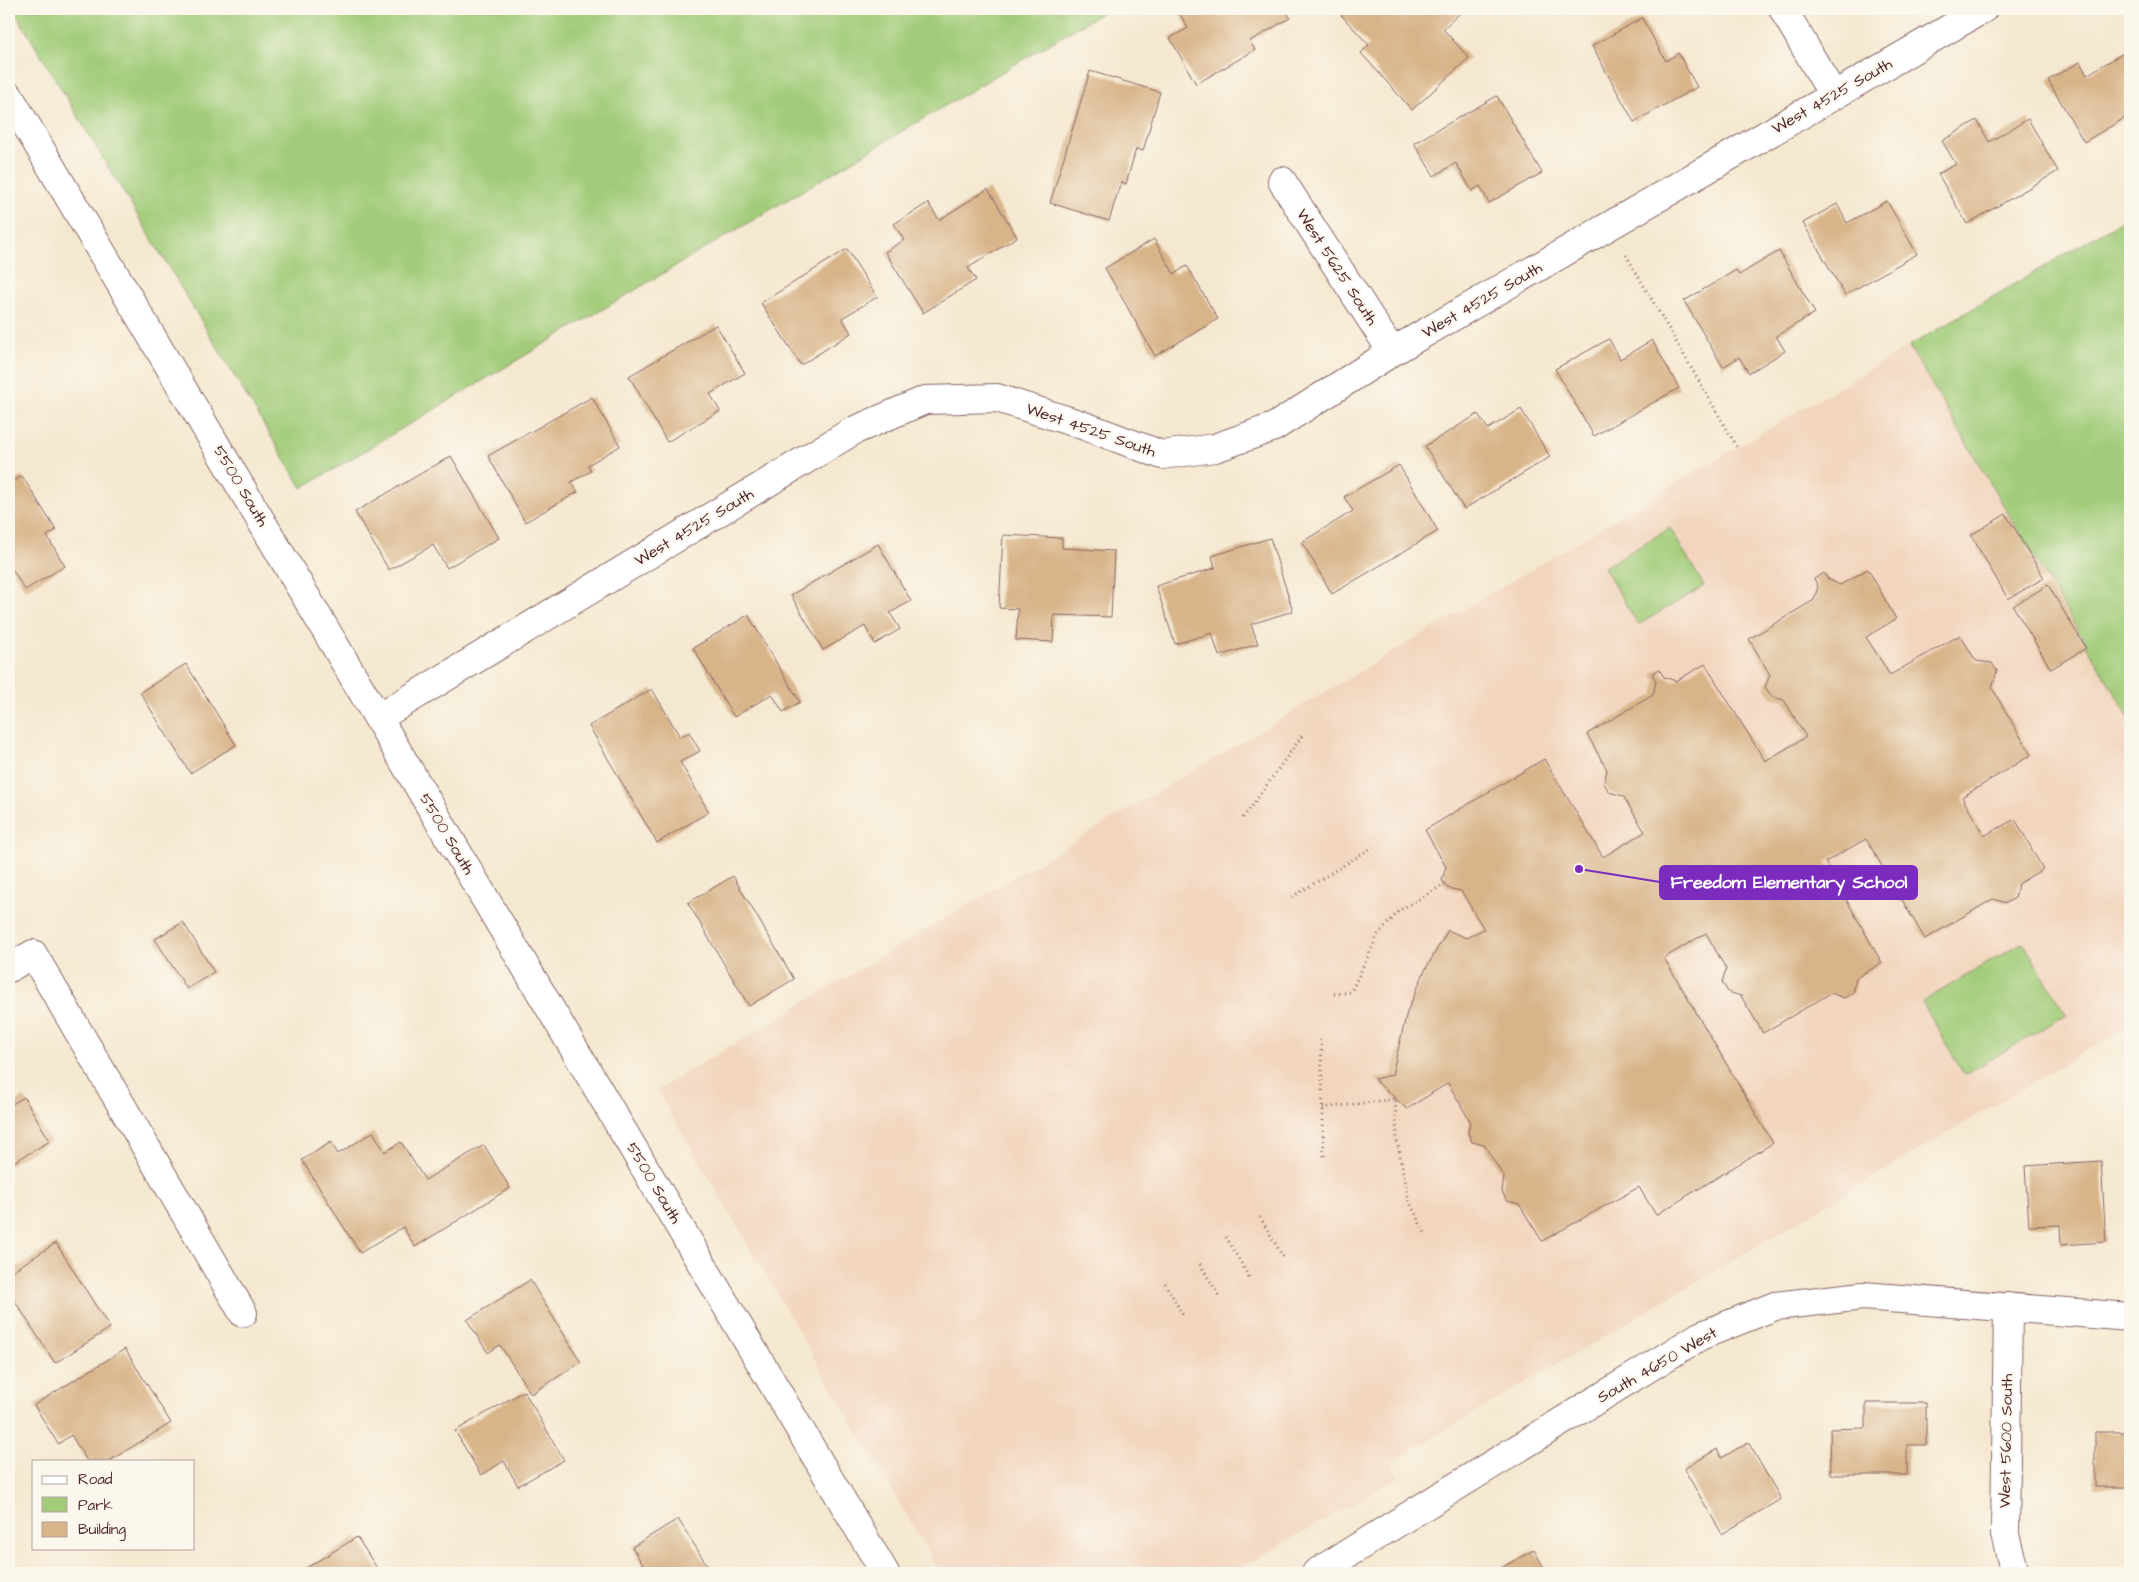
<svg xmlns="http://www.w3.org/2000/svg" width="2139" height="1582" viewBox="0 0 2139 1582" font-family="'Architects Daughter',sans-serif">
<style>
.built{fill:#f2d5be}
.green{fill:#a2cc79;stroke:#767652}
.building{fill:#d8b489}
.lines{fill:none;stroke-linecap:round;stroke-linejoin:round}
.street-casing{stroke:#866565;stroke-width:30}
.secondary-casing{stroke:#866565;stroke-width:30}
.path{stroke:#866565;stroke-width:3;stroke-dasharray:1 4;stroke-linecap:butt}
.street{stroke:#fff;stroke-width:28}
.secondary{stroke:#fff;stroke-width:28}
.labels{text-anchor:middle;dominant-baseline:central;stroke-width:4.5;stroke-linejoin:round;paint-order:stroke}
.street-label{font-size:16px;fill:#4a1f2b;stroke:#fbf7ec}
.leader{fill:none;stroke:#7b2cbf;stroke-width:2}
.callout-dot{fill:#7b2cbf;stroke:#fbf7ec;stroke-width:2}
.callout{fill:#7b2cbf;stroke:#7b2cbf;stroke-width:2}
.callout-label{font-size:18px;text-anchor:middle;font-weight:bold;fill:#fff}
</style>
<rect width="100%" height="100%" fill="#fbf7ec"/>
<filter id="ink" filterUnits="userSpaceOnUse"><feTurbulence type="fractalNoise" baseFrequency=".02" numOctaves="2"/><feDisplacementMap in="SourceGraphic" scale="10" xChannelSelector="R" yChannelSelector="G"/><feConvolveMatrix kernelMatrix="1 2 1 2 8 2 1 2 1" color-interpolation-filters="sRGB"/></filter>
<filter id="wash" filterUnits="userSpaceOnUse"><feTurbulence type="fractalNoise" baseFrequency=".0096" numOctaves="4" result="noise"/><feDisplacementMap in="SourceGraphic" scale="20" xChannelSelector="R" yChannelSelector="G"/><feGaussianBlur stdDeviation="1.12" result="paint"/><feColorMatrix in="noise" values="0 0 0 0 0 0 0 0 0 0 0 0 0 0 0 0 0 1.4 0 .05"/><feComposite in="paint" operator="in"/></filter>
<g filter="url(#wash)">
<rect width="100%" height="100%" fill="#f5e8d0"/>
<!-- built -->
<path class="built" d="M2130 217V1025L1390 1463 1400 1477 1232 1573H941L657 1090 1737 447Z"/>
<!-- green -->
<path class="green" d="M13 9H1108L302 488Z
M2130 216V719L1909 346Z
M1670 528 1704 586 1638 625 1604 567Z
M2023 942 2066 1015 1964 1075 1922 1002Z"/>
<g id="blocks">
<!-- building -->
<path class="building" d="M1177 9H1285L1290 18 1250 41 1255 50 1196 84 1170 38 1188 28Z
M1347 9H1460L1462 11 1443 29 1469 58 1412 110 1361 53 1369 45 1341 15Z
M1642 18 1666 61 1678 53 1697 87 1634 122 1592 46Z
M2128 50 2130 54V115L2084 142 2048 80 2080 62 2087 75Z
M1090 71 1160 92 1143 151 1136 149 1126 184 1121 182 1109 221 1050 203Z
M1497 96 1542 173 1489 203 1480 186 1472 191 1456 163 1434 176 1414 143Z
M2028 119 2058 171 1967 224 1938 174 1956 164 1942 141 1977 120 1989 142Z
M988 189 1017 237 968 268 976 280 923 313 885 252 904 240 894 224 928 203 939 220Z
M1887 201 1917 254 1845 295 1803 223 1837 204 1847 223Z
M1154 239 1174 274 1187 266 1218 319 1155 356 1105 268Z
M847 249 877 297 842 318 851 333 801 365 761 303Z
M1779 251 1815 313 1776 336 1785 351 1749 373 1739 357 1723 367 1684 301 1736 270 1739 275Z
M716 325 745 373 710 394 720 411 667 442 629 376Z
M1609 339 1620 359 1652 340 1679 388 1594 436 1555 369Z
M592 397 620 446 588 465 591 471 571 482 578 492 525 522 488 456Z
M1521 409 1550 457 1464 509 1425 446 1478 414 1488 429Z
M451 456 499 538 447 568 433 545 389 570 355 512Z
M1399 465 1438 531 1332 594 1302 542 1353 511 1344 497Z
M22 476 56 530 47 536 65 566 25 590 9 564V484Z
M2006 514 2044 578 2008 599 1971 535Z
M1003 535 1062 538V548L1114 551 1111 617 1054 615 1053 642 1016 640 1018 609 999 608Z
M1270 538 1293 611 1251 624 1258 644 1219 656 1212 633 1175 644 1156 586 1215 568 1212 556Z
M878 544 911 601 890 613 900 629 875 644 865 626 823 650 791 595Z
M1868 569 1896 619 1866 637 1890 675 1960 635 1976 661 1992 663 1997 671 1992 688 2031 755 1962 797 1984 836 2015 819 2043 869 2018 884 2015 898 2006 903 1993 899 1925 939 1902 900 1890 897 1884 888 1888 876 1866 839 1825 862 1882 963 1856 978 1853 993 1844 998 1831 993 1763 1033 1741 996 1728 992 1722 982 1726 969 1706 933 1664 958 1773 1143 1656 1215 1639 1187 1542 1241 1519 1204 1507 1201 1502 1192 1504 1177 1484 1145 1472 1142 1468 1133 1470 1121 1448 1083 1407 1109 1374 1079 1392 1075 1407 1012 1425 970 1448 930 1466 938 1484 929 1461 891 1447 888 1442 880 1446 867 1425 830 1544 759 1603 857 1645 832 1623 796 1609 792 1604 783 1607 770 1587 734 1653 695 1656 681 1652 674 1659 669 1664 677 1676 681 1705 664 1765 761 1806 737 1784 700 1772 697 1765 687 1770 675 1749 639 1814 600 1818 586 1814 579 1824 573 1828 579 1840 585Z
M2048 585 2086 648 2051 669 2013 606Z
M748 615 800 702 783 712 772 694 734 717 693 648Z
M186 664 236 745 190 773 140 692Z
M652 689 680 737 689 732 700 751 680 762 709 812 657 843 589 726Z
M733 876 794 979 749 1006 688 903Z
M183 922 214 972 187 989 155 939Z
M24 1097 50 1141 9 1165V1106Z
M373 1132 385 1152 401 1142 425 1180 484 1145 510 1188 415 1247 403 1227 360 1253 302 1160 331 1142 338 1154Z
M2101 1161 2106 1242 2061 1245 2060 1225 2029 1226 2025 1166Z
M56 1243 110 1328 55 1363 9 1292V1273Z
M530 1280 581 1362 531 1394 500 1345 488 1353 467 1320Z
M125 1349 171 1423 109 1461H87L71 1435 58 1444 34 1405Z
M524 1391 564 1460 518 1486 504 1461 481 1475 455 1431Z
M1866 1403H1926V1445H1907V1475H1831L1830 1429 1866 1428Z
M2095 1432H2130V1487H2095Z
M1748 1442 1781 1499 1722 1534 1684 1469 1717 1449 1722 1458Z
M678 1519 712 1573H648L632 1547Z
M357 1537 380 1573H298Z
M1534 1550 1547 1573H1501L1499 1569Z"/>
</g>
</g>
<g filter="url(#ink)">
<use href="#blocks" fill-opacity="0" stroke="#866565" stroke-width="1"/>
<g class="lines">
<defs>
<path id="street" d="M1783 9 1833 95
M1282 181 1392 352
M378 718 853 431 925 400 997 398 1082 425 1162 455 1215 448 1274 427 1392 352 1983 9
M9 968 33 954 243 1313
M2008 1307 2005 1535 2015 1573
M1316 1573 1700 1336 1775 1306 1863 1296 2130 1317"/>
<path id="secondary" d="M9 96 885 1573"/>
</defs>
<!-- street casing -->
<use href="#street" class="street-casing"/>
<!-- secondary casing -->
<use href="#secondary" class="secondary-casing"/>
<!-- path -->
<path class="path" d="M1626 255 1737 447
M1243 818 1304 733
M1292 897 1373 847
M1334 994 1351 992 1378 935 1400 910 1445 884
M1321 1040 1324 1156
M1323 1108 1395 1099 1397 1140 1409 1201 1426 1235
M1260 1217 1283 1257
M1226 1237 1249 1277
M1200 1264 1219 1296
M1165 1283 1184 1317"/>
<!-- street -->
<use href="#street" class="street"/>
<!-- secondary -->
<use href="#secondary" class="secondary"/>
</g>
</g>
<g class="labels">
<!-- street labels -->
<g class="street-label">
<text transform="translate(1832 96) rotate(-30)">West 4525 South</text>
<text transform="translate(1337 267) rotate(57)">West 5625 South</text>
<text transform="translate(1482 300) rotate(-30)">West 4525 South</text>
<text transform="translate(1091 430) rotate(19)">West 4525 South</text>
<text transform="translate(241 486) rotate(59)">5500 South</text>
<text transform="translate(694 527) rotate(-31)">West 4525 South</text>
<text transform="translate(447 834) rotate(59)">5500 South</text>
<text transform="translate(654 1183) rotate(59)">5500 South</text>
<text transform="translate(1657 1365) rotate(-30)">South 4650 West</text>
<text transform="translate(2006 1441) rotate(-89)">West 5600 South</text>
</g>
</g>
<!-- callouts -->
<path class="leader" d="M1579 869L1660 882"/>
<circle class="callout-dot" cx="1579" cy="869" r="5"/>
<rect class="callout" x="1660" y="866" width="257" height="33" rx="5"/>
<g class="callout-label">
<text x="1789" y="888">Freedom Elementary School</text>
</g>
<!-- margin -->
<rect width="2139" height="1582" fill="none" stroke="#fbf7ec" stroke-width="30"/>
<!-- legend -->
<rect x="32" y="1460" width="162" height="90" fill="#fbf7ec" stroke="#b4a19f"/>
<rect x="42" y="1476" width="25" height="8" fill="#ffffff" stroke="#b4a19f"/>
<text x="78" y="1484" font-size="15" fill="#4a1f2b">Road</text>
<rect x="42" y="1497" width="25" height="15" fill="#a2cc79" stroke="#b4a19f"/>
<text x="78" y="1510" font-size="15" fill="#4a1f2b">Park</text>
<rect x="42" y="1522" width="25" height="15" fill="#d8b489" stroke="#b4a19f"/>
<text x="78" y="1534" font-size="15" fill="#4a1f2b">Building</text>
</svg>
